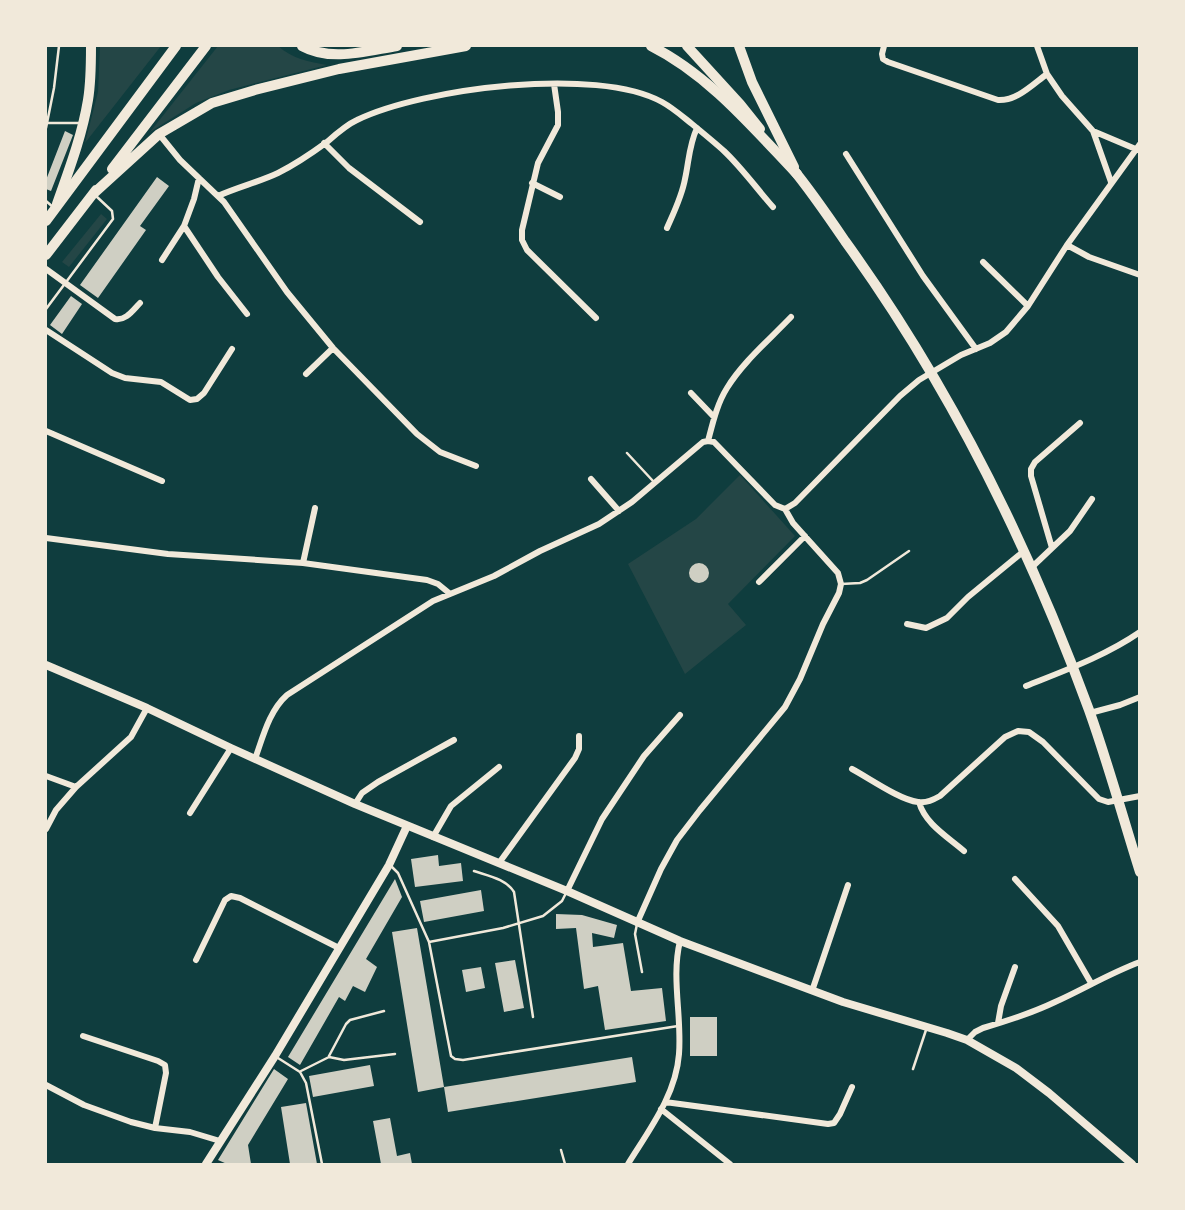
<svg xmlns="http://www.w3.org/2000/svg" width="1185" height="1210" viewBox="0 0 1185 1210" font-family="Jost,sans-serif">
<style>
.green{fill:#244646}
.building{fill:#cfcfc3}
.lines{fill:none;stroke-linecap:round;stroke-linejoin:round}
.service{stroke:#f1e9da;stroke-width:2.5}
.minor{stroke:#f1e9da;stroke-width:6}
.tertiary{stroke:#f1e9da;stroke-width:8}
.primary{stroke:#f1e9da;stroke-width:10}
.trunk{stroke:#f1e9da;stroke-width:10}
</style>
<rect width="100%" height="100%" fill="#0f3d3e"/>
<!-- green -->
<path class="green" d="M100 46H161L85 143 98 92Z
M218 46H278C293 59 309 62 327 65L229 90 196 103 150 132Z
M101 214 107 219 69 267 62 262Z
M740 475 795 536 728 604 746 625 685 674 628 564 696 519Z"/>
<!-- building -->
<path class="building" d="M65 131 73 135 51 191 46 189V180Z
M157 177 169 186 140 226 146 230 98 298 80 285Z
M71 296 82 304 62 334 50 325Z
M689 573a10 10 0 1 1 20 0a10 10 0 1 1-20 0Z
M438 855 439 866 461 863 463 881 415 887 411 859Z
M395 879 402 897 366 959 377 967 365 992 353 986 345 1001 339 997 300 1065 288 1057Z
M481 890 484 911 424 922 420 901Z
M556 914 582 915 617 925 614 938 592 933 593 947 623 943 631 991 662 988 666 1021 605 1030 598 986 584 989 576 928 556 929Z
M417 928 444 1087 418 1092 392 932Z
M515 960 524 1008 504 1012 495 963Z
M481 967 485 988 466 992 462 970Z
M690 1017H717V1056H690Z
M632 1057 636 1082 448 1112 444 1087Z
M370 1065 374 1086 313 1097 309 1076Z
M274 1069 288 1079 248 1145 251 1164H227L218 1160Z
M306 1103 317 1164H290L281 1107Z
M390 1118 397 1156 410 1153 412 1164H381L373 1121Z"/>
<g class="lines">
<!-- service -->
<path class="service" d="M48 123H80
M46 128 54 88 59 46
M46 201 53 207
M46 309 113 219 112 211 96 196
M627 453 653 481
M841 584 860 583 867 580 909 551
M392 867 398 873 429 942 451 1056 455 1059 463 1060 678 1026
M474 871C489 876 506 879 514 892L533 1017
M637 924 635 934 642 972
M429 942 503 928 543 916 562 901 566 893
M329 1056 346 1024 350 1020 384 1011
M278 1058 300 1072 306 1083 322 1164
M913 1069 926 1030
M301 1071 329 1057 344 1060 395 1054
M561 1150 565 1164"/>
<!-- minor -->
<path class="minor" d="M884 46 882 54 883 59 888 62 998 100C1017 101 1032 85 1047 74
M1037 46 1047 74 1062 96 1093 131 1138 150
M554 84 558 112V125L538 163 522 230V240L527 250 596 318
M1093 131 1111 182
M159 134 180 160 224 202 287 292 333 348 417 434 440 452 476 466
M324 143 349 168 420 222
M846 154 923 276 976 349
M532 183 560 197
M218 196C238 187 259 182 278 173 294 165 312 153 327 142 336 134 346 125 357 120 423 88 597 66 662 102 673 108 682 116 692 124 703 133 714 142 724 151 742 168 757 189 773 207
M184 226 218 277 247 314
M667 228C674 212 682 196 685 179 689 161 689 145 697 128
M1067 245 1089 257 1140 275
M162 260 184 226 194 199 199 178
M983 262 1028 306
M46 269 115 319C126 321 133 310 140 303
M46 330 112 373 125 378 161 382 190 400 197 399 204 393 232 349
M306 374 333 348
M691 393 714 417
M46 431 162 481
M708 441C713 422 717 404 727 388 743 362 769 340 791 317
M591 479 619 511
M785 509 795 503 900 396 919 380 961 355 990 343 1006 332 1028 306 1067 245 1140 144
M46 538 168 554 303 563 427 580 438 584 449 593
M1052 548 1031 476V469L1035 462 1080 423
M303 563 315 508
M1031 568 1070 531 1092 499
M759 582 805 536
M907 624 926 628 947 618 968 597 1024 551
M1026 686C1066 670 1105 656 1140 632
M1090 713 1120 705 1140 697
M255 759C263 737 269 711 287 695L433 601 494 576 540 551 599 524 632 502 703 442 708 441 714 442 775 505 785 509 793 523 838 573 841 584 839 593 823 624 800 679 785 707 700 810 677 840 661 869 637 923
M852 769C869 778 900 800 918 802 927 803 933 800 940 796L1005 737 1018 731 1029 732 1043 742 1099 799 1108 802 1140 796
M46 776 76 787
M919 802C925 824 948 837 964 851
M355 804 362 793 378 782 454 740
M190 813 231 748
M46 829 56 810 76 787 131 737 147 708
M433 837 451 806 499 767
M499 863 575 758 579 749V736
M1015 879 1058 926 1091 983
M567 891 602 819 644 756 680 715
M196 960 225 900 231 896 240 898 339 948
M812 991 848 885
M998 1023 1001 1006 1015 967
M83 1036 158 1061 165 1065 166 1073 155 1128
M967 1040 975 1032 983 1028C1007 1021 1032 1013 1055 1002 1084 989 1110 973 1140 962
M46 1085 84 1105 131 1122 155 1128 190 1132 220 1141
M665 1102 828 1124 834 1123 840 1114 852 1087
M661 1109 730 1164
M628 1164C649 1130 676 1095 679 1054 682 1016 671 978 680 941"/>
<!-- tertiary -->
<path class="tertiary" d="M46 665 147 708 231 748 355 804 567 891 680 941 843 1002 947 1033 967 1040 1016 1068 1049 1093 1132 1164
M206 1164 275 1056 389 865 407 826"/>
<!-- primary -->
<path class="primary" d="M302 46C331 62 366 51 397 46
M687 46 740 104 760 129
M739 46 752 82 794 167
M792 168C811 191 828 216 845 241 949 385 1028 543 1089 710 1108 763 1123 818 1140 872
M57 204C69 170 82 136 88 100 91 82 91 64 91 46"/>
<!-- trunk -->
<path class="trunk" d="M651 46C709 75 753 128 797 174
M112 169 206 46
M93 194 159 134 212 103 255 90 339 69 466 46
M46 221 176 46
M46 255 96 190"/>
</g>
<!-- border -->
<rect width="1185" height="1210" fill="none" stroke="#f1e9da" stroke-width="94"/>
</svg>
